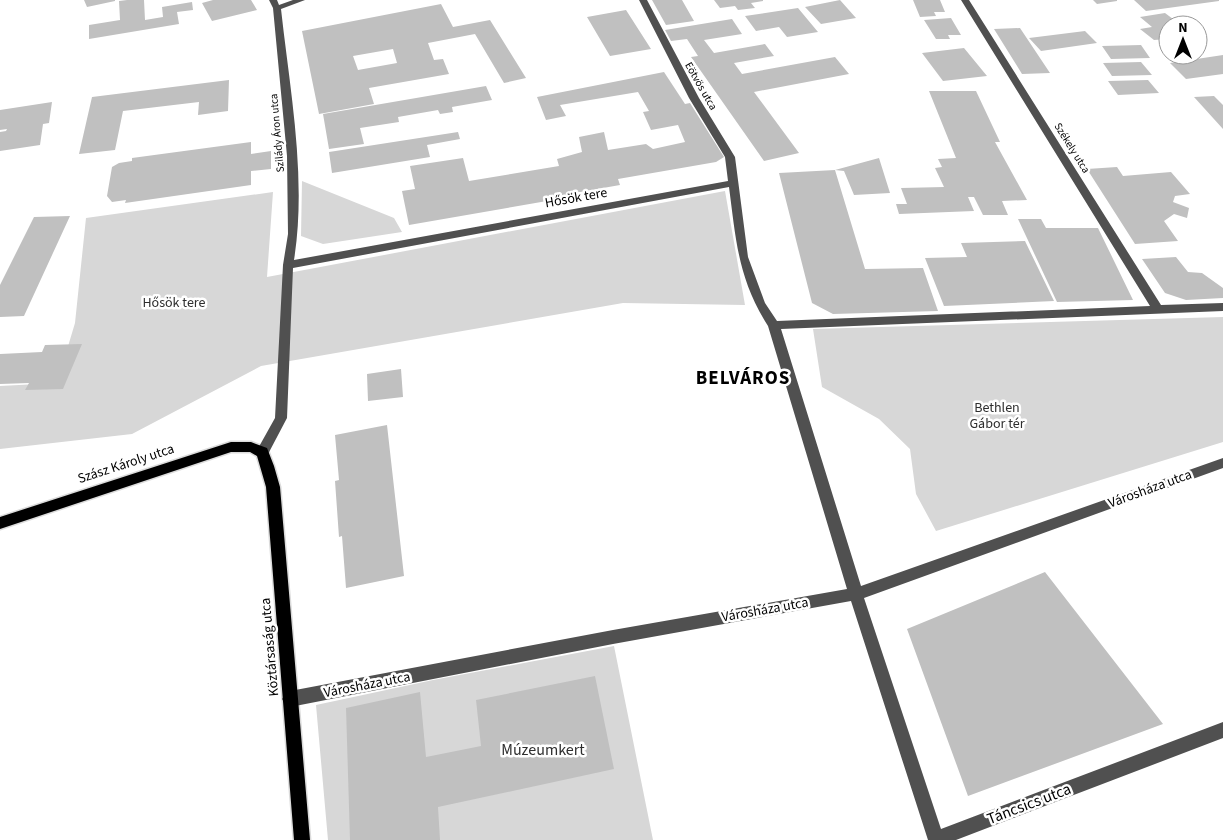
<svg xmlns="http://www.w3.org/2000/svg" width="1223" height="840" viewBox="0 0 1223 840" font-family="'Source Sans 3',sans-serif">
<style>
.green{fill:#d7d7d7}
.building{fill:#c0c0c0;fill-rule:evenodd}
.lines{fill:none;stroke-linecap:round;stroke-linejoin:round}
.major-casing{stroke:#dbdbdb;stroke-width:3}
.minor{fill:#505050;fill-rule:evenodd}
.major{fill:#000;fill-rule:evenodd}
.labels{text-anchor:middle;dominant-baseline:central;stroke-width:5;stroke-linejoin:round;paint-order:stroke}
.far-street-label{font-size:11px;fill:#000;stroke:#fff}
.street-label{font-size:14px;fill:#000;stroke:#fff}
.park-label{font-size:14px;fill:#2e2e2e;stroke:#fff}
.near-park-label{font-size:16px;fill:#2e2e2e;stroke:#fff}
.near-street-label{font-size:16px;fill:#000;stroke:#fff}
.district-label{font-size:19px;font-weight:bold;letter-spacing:1px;fill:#000;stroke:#fff}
</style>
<rect width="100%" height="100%" fill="#fff"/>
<!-- green -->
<path class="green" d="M302 181 394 218 402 232 323 244 301 236Z
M725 191 745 305 623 303 261 366 132 434 0 449V386L57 383 75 323 86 218 273 192 267 277Z
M1223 317V442L936 531 916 494 910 449 879 419 822 387 813 329Z
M614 646 653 840H328L316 705 433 680Z"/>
<!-- building -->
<path class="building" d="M84 0H115V1L87 7Z
M127 0H144L145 20 163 17 162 7 192 2 193 10 177 12 179 24 89 39V25L120 20 119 1Z
M213 0H251L257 10 212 21 202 3Z
M652 0H682L694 21 666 25Z
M714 0H763V1L751 3 755 8 738 10 735 6 720 8Z
M840 0 856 18 821 24 805 7Z
M913 0H940L945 12H934L936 16 920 17Z
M1093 0H1117V1L1097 4Z
M1134 0H1219V1L1146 11Z
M441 4 453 27 490 20 526 78 504 83 475 34 428 43 434 60 443 59 449 74 369 88 374 104 319 114 302 31ZM393 49 397 63 358 70 353 56Z
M798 8 818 32 787 37 779 27 756 31 745 16Z
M626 10 651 49 610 56 587 17Z
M1165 13 1181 25H1168V39L1154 40 1140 29 1152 27 1140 17Z
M951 18 961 35H948L950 39H936L924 20Z
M732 19 742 34 704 40 714 53 765 44 774 56 734 63 742 74 835 57 849 74 754 92 799 153 764 161 691 57 698 56 687 39 671 41 665 30Z
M1020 28 1050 73 1022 74 994 29Z
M1085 31 1097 43 1041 51 1029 38Z
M1141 45 1150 58 1111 59 1102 46Z
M964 48 987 76 943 81 922 53Z
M1223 55V74L1186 79 1170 63Z
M1141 62 1152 75 1112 76 1103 63Z
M664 72 685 104 690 103 724 157 716 162 618 179 620 185 569 194 570 197 409 225 402 191 415 189 410 166 463 158 469 181 559 166 557 159 582 152 579 137 604 132 608 150 646 144 653 149 685 142 678 125 651 130 643 112 649 111 638 92 560 105 566 116 546 120 537 97Z
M229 80 228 111 198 115 199 102 123 111 115 150 79 154 92 97Z
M1148 80 1159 93 1118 95 1108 81Z
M486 86 492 100 452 107 453 112 440 114 438 110 398 117 399 122 360 128 364 144 329 149 323 114Z
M929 91H976L1000 142H995L1027 200 1002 201 1008 215H983L974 197H968L974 211 899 214 896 204H907L901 188 944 187 935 168 942 167 938 159 956 158Z
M1214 96 1223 105V129L1194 97Z
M52 102 49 123 43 124 40 145 0 151V132L6 131 7 129 0 130V110Z
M458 132 460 139 427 145 430 157 332 173 329 152Z
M251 142V154L271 151V169L251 171V185L125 203 126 200 112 202 107 196 112 167 119 163 132 161V158Z
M879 158 890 193 854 195 844 171 835 170Z
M1117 167 1123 176 1171 172 1190 194 1175 196 1173 202 1189 208 1187 218 1174 214 1164 221 1178 241 1135 244 1087 169Z
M835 170 865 269 923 268 938 311 833 314 812 303 779 173Z
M70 216 24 316 0 317V285L34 217Z
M1018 219H1041L1046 228H1098L1133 300 1057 302Z
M1025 241 1054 301 944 306 925 258 967 257 961 243Z
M1176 257 1188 272 1202 273 1223 288V298L1186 300 1165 293 1142 259Z
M82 344 63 389 25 390 29 383 0 384V354L42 352 45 345Z
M401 369 403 397 368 401 367 374Z
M387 425 404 576 346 588 342 536 339 537 335 481 339 480 335 435Z
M1045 572 1163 724 968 796 907 629Z
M595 676 614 769 438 807 440 840H350L346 708 420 692 426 757 481 746 476 700Z"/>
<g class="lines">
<defs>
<path id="major" d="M231 442H251L267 448 274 466 280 487 310 840H294L266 487 257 456 250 452H231L0 529V517Z"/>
</defs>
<!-- major casing -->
<use href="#major" class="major-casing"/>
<!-- minor -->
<path class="minor" d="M269 0H277L279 5 293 0H305L281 9C290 91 307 178 294 260L728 181 725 157 689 98 639 0H647L699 98 735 157 748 257 765 303 777 321 1150 306 961 0H969L1161 305 1223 303V311L781 329 861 586 1223 458V468L864 598 941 829 1223 722V738L956 840H928L851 601 613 644 290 707 285 704 282 699 285 694 290 691 613 630 847 589 768 326C738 279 736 240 729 187L293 268 287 418 267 456 262 457 257 456 256 452 275 418 283 265 288 234 287 156 273 8Z"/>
<!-- major -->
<use href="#major" class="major"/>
</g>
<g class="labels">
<!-- far-street labels -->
<g class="far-street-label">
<text transform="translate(701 86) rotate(60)">Eötvös utca</text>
<text transform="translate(277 133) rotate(-95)">Szilády Áron utca</text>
<text transform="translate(1072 148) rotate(58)">Székely utca</text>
</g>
<!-- street labels -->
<g class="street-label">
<text transform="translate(576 198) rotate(-10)">Hősök tere</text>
<text transform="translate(126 464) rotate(-18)">Szász Károly utca</text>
<text transform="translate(1150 489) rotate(-20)">Városháza utca</text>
<text transform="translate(765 610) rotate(-10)">Városháza utca</text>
<text transform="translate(270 647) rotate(-95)">Köztársaság utca</text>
<text transform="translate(367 685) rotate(-11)">Városháza utca</text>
</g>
<!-- park labels -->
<g class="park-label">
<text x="174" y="303">Hősök tere</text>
<text x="997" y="408">Bethlen<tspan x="997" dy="16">Gábor tér</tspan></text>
</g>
<!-- near-park labels -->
<g class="near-park-label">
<text x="543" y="750">Múzeumkert</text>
</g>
<!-- near-street labels -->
<g class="near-street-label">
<text transform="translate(1029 804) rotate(-21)">Táncsics utca</text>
</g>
<!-- district labels -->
<g class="district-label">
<text x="743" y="378">BELVÁROS</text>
</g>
</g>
<!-- north arrow -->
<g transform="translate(1183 40)"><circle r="24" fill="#ffffff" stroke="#999999"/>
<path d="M0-4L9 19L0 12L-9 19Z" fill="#000000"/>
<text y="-8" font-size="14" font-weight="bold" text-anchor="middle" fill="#000000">N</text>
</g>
</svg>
